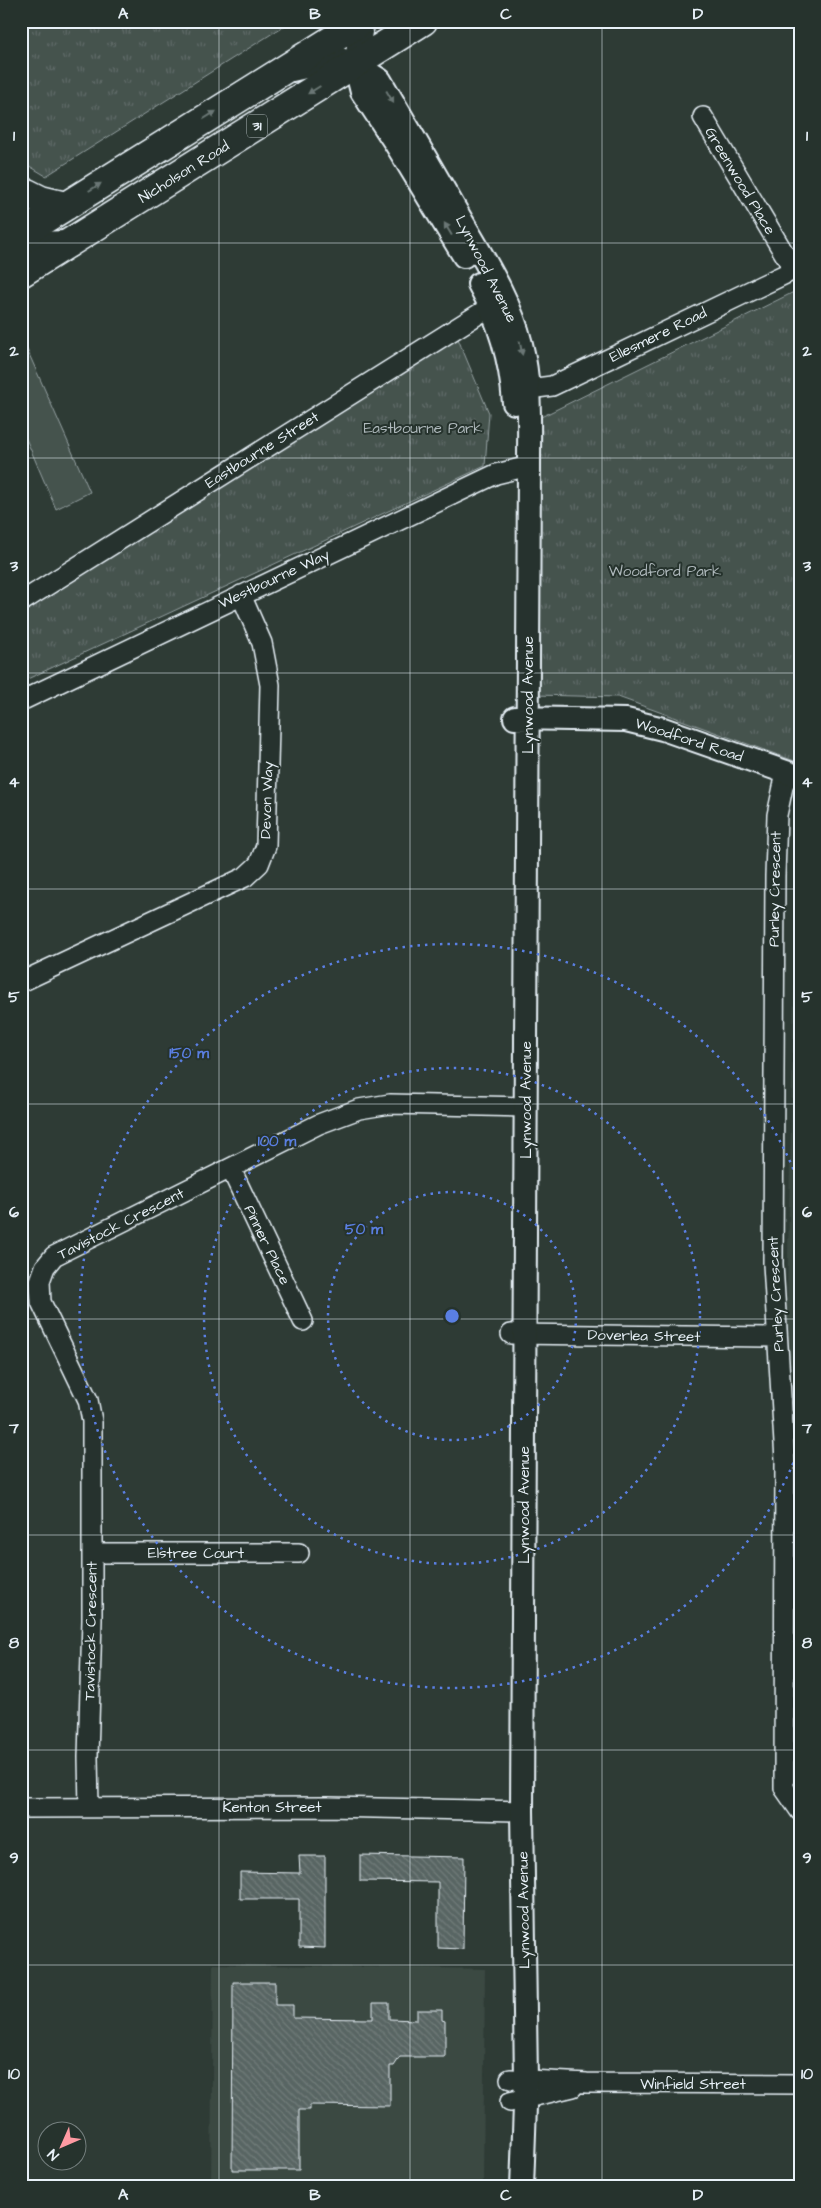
<svg xmlns="http://www.w3.org/2000/svg" width="821" height="2208" viewBox="0 0 821 2208" font-family="'Architects Daughter',sans-serif">
<style>
.built{fill:#3b4843}
.grass{fill:#45524e;stroke:#96a2a3}
.park{fill:url(#park-tufts);stroke:#96a2a3}
.building{fill:url(#building-back-hatch);stroke:#e8f1f8}
.lines{fill:none;stroke-linecap:round;stroke-linejoin:round}
.minor-casing{stroke:#e8f1f8;stroke-width:22}
.tertiary-casing{stroke:#e8f1f8;stroke-width:26}
.secondary-casing{stroke:#e8f1f8;stroke-width:30}
.primary-casing{stroke:#e8f1f8;stroke-width:31}
.minor{stroke:#26332d;stroke-width:19}
.tertiary{stroke:#26332d;stroke-width:22}
.secondary{stroke:#26332d;stroke-width:26}
.primary{stroke:#26332d;stroke-width:28}
.oneway{fill:#6a7674}
.grid{fill:none;stroke:#e8f1f8;stroke-width:1;stroke-opacity:0.55}
.ring{fill:none;stroke:#5a7fe2;stroke-width:2.5;stroke-dasharray:2.5 5}
.labels{text-anchor:middle;dominant-baseline:central;stroke-width:4;stroke-linejoin:round;paint-order:stroke}
.shield{fill:#26332d;stroke:#aeb8bb;stroke-width:1}
.shield-label{font-size:14px;font-weight:bold;fill:#e8f1f8}
.street-label{font-size:15px;fill:#e8f1f8;stroke:#26332d}
.park-label{font-size:15px;fill:#afb9bc;stroke:#26332d}
.centre{fill:#5a7fe2;stroke:#26332d;stroke-width:2.5}
.ring-label{font-size:15px;text-anchor:middle;font-weight:bold;fill:#5a7fe2;stroke:#26332d;stroke-width:4;stroke-linejoin:round;paint-order:stroke}
.neatline{fill:none;stroke:#e8f1f8;stroke-width:2}
.grid-label{font-size:16px;text-anchor:middle;font-weight:bold;fill:#e8f1f8}
</style>
<defs>
<pattern id="park-tufts" width="24" height="20" patternUnits="userSpaceOnUse" patternTransform="scale(1.25)"><rect width="24" height="20" fill="#45524e"/><path d="M3 7l-1-3M5 7V3M7 7l1-3M15 17l-1-3M17 17v-4M19 17l1-3" fill="none" stroke="#606b68"/></pattern>
<pattern id="building-back-hatch" width="6" height="6" patternUnits="userSpaceOnUse" patternTransform="scale(1.25)"><rect width="6" height="6" fill="#596563"/><path d="M-1 5l2 2M0 0l6 6M5-1l2 2" fill="none" stroke="#717c7a"/></pattern>
</defs>
<rect width="100%" height="100%" fill="#2e3b35"/>
<filter id="ink" filterUnits="userSpaceOnUse"><feTurbulence type="fractalNoise" baseFrequency=".02" numOctaves="2"/><feDisplacementMap in="SourceGraphic" scale="10" xChannelSelector="R" yChannelSelector="G"/><feConvolveMatrix kernelMatrix="1 2 1 2 8 2 1 2 1" color-interpolation-filters="sRGB"/></filter>
<g filter="url(#ink)">
<!-- built -->
<path class="built" d="M798 816H800V1402L786 1342Z
M213 1964 485 1969 483 2187H211Z"/>
<!-- grass -->
<path class="grass" d="M21 336 90 492 56 509 21 427Z"/>
<!-- park -->
<path class="park" d="M21 21H292L46 176 21 161Z
M800 289V763L618 697 534 695 537 419Z
M456 334 489 413 485 466 21 682V609Z"/>
<!-- building -->
<path class="building" d="M360 1855 464 1857 463 1949 438 1948V1882L360 1881Z
M299 1856H325V1948L299 1947V1899H240V1872L300 1873Z
M233 1982H275V2005H293V2018L373 2019V2003H389V2019L417 2020V2010H442V2020L445 2021V2057H400L394 2066H390V2106L310 2105V2110H299V2170H232Z"/>
<g class="lines">
<defs>
<path id="minor" d="M703 117 794 270
M513 391 552 386 800 267
M21 602 501 300
M21 701 496 474 529 466
M786 773 777 815 775 876 773 1264 785 1460 784 1788 800 1811
M21 982 245 877 259 864 266 846 270 685 262 643 241 595
M231 1169 303 1321
M511 1334 776 1337
M92 1553H299
M21 1808 328 1807 522 1811
M89 1808 88 1757 92 1620V1421L88 1400 41 1302 40 1281 45 1267 54 1256 319 1124 359 1109 390 1104 526 1107
M510 2079 587 2083 800 2084
M510 2102 573 2087"/>
<path id="tertiary" d="M363 21 355 64 362 92 396 144 464 256
M292 70 340 59 355 64 380 80C407 126 434 172 460 218 483 258 510 299 521 344 531 383 529 426 529 466L522 1811 526 2079 522 2187
M479 284C499 320 511 362 514 403
M515 718 626 720 663 729 800 777"/>
<path id="secondary" d="M21 242 37 245 68 244"/>
<path id="primary" d="M21 190 41 200 66 206
M21 234 362 21
M21 273 423 21"/>
</defs>
<!-- minor casing -->
<use href="#minor" class="minor-casing"/>
<!-- tertiary casing -->
<use href="#tertiary" class="tertiary-casing"/>
<!-- secondary casing -->
<use href="#secondary" class="secondary-casing"/>
<!-- primary casing -->
<use href="#primary" class="primary-casing"/>
<!-- minor -->
<use href="#minor" class="minor"/>
<!-- tertiary -->
<use href="#tertiary" class="tertiary"/>
<!-- secondary -->
<use href="#secondary" class="secondary"/>
<!-- primary -->
<use href="#primary" class="primary"/>
</g>
<!-- one-way arrows -->
<defs><path id="oneway-solid" d="M-6-.8H1V-3.2L6.5 0L1 3.2V.8H-6Z" transform="scale(1.25)"/></defs>
<g class="oneway">
<use href="#oneway-solid" transform="translate(314 90) rotate(148)"/>
<use href="#oneway-solid" transform="translate(390 97) rotate(60)"/>
<use href="#oneway-solid" transform="translate(210 115) rotate(-32)"/>
<use href="#oneway-solid" transform="translate(95 187) rotate(-32)"/>
<use href="#oneway-solid" transform="translate(448 229) rotate(-121)"/>
<use href="#oneway-solid" transform="translate(521 348) rotate(79)"/>
</g>
</g>
<!-- grid -->
<path class="grid" d="M219 21V2187M410 21V2187M602 21V2187M21 243H800M21 458H800M21 673H800M21 889H800M21 1104H800M21 1319H800M21 1535H800M21 1750H800M21 1965H800"/>
<!-- distance rings -->
<g class="ring">
<circle cx="452" cy="1316" r="124"/>
<circle cx="452" cy="1316" r="248"/>
<path d="M799 1449A372 372 0 1 1 799 1183"/>
</g>
<g class="labels">
<!-- shield labels -->
<rect class="shield" x="247" y="114.5" width="20" height="23" rx="4"/>
<g class="shield-label">
<text x="257" y="126">31</text>
</g>
<!-- street labels -->
<g class="street-label">
<text transform="translate(184 172) rotate(-32)">Nicholson Road</text>
<text transform="translate(740 181) rotate(59)">Greenwood Place</text>
<text transform="translate(486 269) rotate(63)">Lynwood Avenue</text>
<text transform="translate(658 335) rotate(-26)">Ellesmere Road</text>
<text transform="translate(262 450) rotate(-32)">Eastbourne Street</text>
<text transform="translate(274 579) rotate(-25)">Westbourne Way</text>
<text transform="translate(528 695) rotate(-90)">Lynwood Avenue</text>
<text transform="translate(689 740) rotate(18)">Woodford Road</text>
<text transform="translate(267 800) rotate(-88)">Devon Way</text>
<text transform="translate(775 889) rotate(-89)">Purley Crescent</text>
<text transform="translate(526 1100) rotate(-90)">Lynwood Avenue</text>
<text transform="translate(121 1224) rotate(-27)">Tavistock Crescent</text>
<text transform="translate(267 1245) rotate(64)">Pinner Place</text>
<text transform="translate(776 1294) rotate(-93)">Purley Crescent</text>
<text transform="translate(644 1336) rotate(1)">Doverlea Street</text>
<text transform="translate(524 1505) rotate(-90)">Lynwood Avenue</text>
<text x="196" y="1553">Elstree Court</text>
<text transform="translate(91 1631) rotate(-89)">Tavistock Crescent</text>
<text x="272" y="1807">Kenton Street</text>
<text transform="translate(524 1910) rotate(-91)">Lynwood Avenue</text>
<text x="693" y="2084">Winfield Street</text>
</g>
<!-- park labels -->
<g class="park-label">
<text x="423" y="428">Eastbourne Park</text>
<text x="665" y="571">Woodford Park</text>
</g>
</g>
<circle cx="452" cy="1316" r="8" class="centre"/>
<g class="ring-label">
<text x="189" y="1058">150 m</text>
<text x="277" y="1146">100 m</text>
<text x="364" y="1234">50 m</text>
</g>
<!-- margin -->
<rect width="821" height="2208" fill="none" stroke="#26332d" stroke-width="55"/>
<!-- north arrow -->
<g transform="translate(62 2146) rotate(225)"><circle r="24" fill="#26332d" stroke="#747f7e"/>
<path d="M0-4L9 19L0 12L-9 19Z" fill="#ff9aa2"/>
<text y="-8" font-size="14" font-weight="bold" text-anchor="middle" fill="#e8f1f8">N</text>
</g>
<rect x="28" y="28" width="766" height="2152" class="neatline"/>
<g class="grid-label">
<text x="123" y="19">A</text>
<text x="315" y="19">B</text>
<text x="506" y="19">C</text>
<text x="698" y="19">D</text>
<text x="14" y="141">1</text>
<text x="807" y="141">1</text>
<text x="14" y="356">2</text>
<text x="807" y="356">2</text>
<text x="14" y="571">3</text>
<text x="807" y="571">3</text>
<text x="14" y="787">4</text>
<text x="807" y="787">4</text>
<text x="14" y="1002">5</text>
<text x="807" y="1002">5</text>
<text x="14" y="1217">6</text>
<text x="807" y="1217">6</text>
<text x="14" y="1433">7</text>
<text x="807" y="1433">7</text>
<text x="14" y="1648">8</text>
<text x="807" y="1648">8</text>
<text x="14" y="1863">9</text>
<text x="807" y="1863">9</text>
<text x="14" y="2079">10</text>
<text x="807" y="2079">10</text>
<text x="123" y="2200">A</text>
<text x="315" y="2200">B</text>
<text x="506" y="2200">C</text>
<text x="698" y="2200">D</text>
</g>
</svg>
